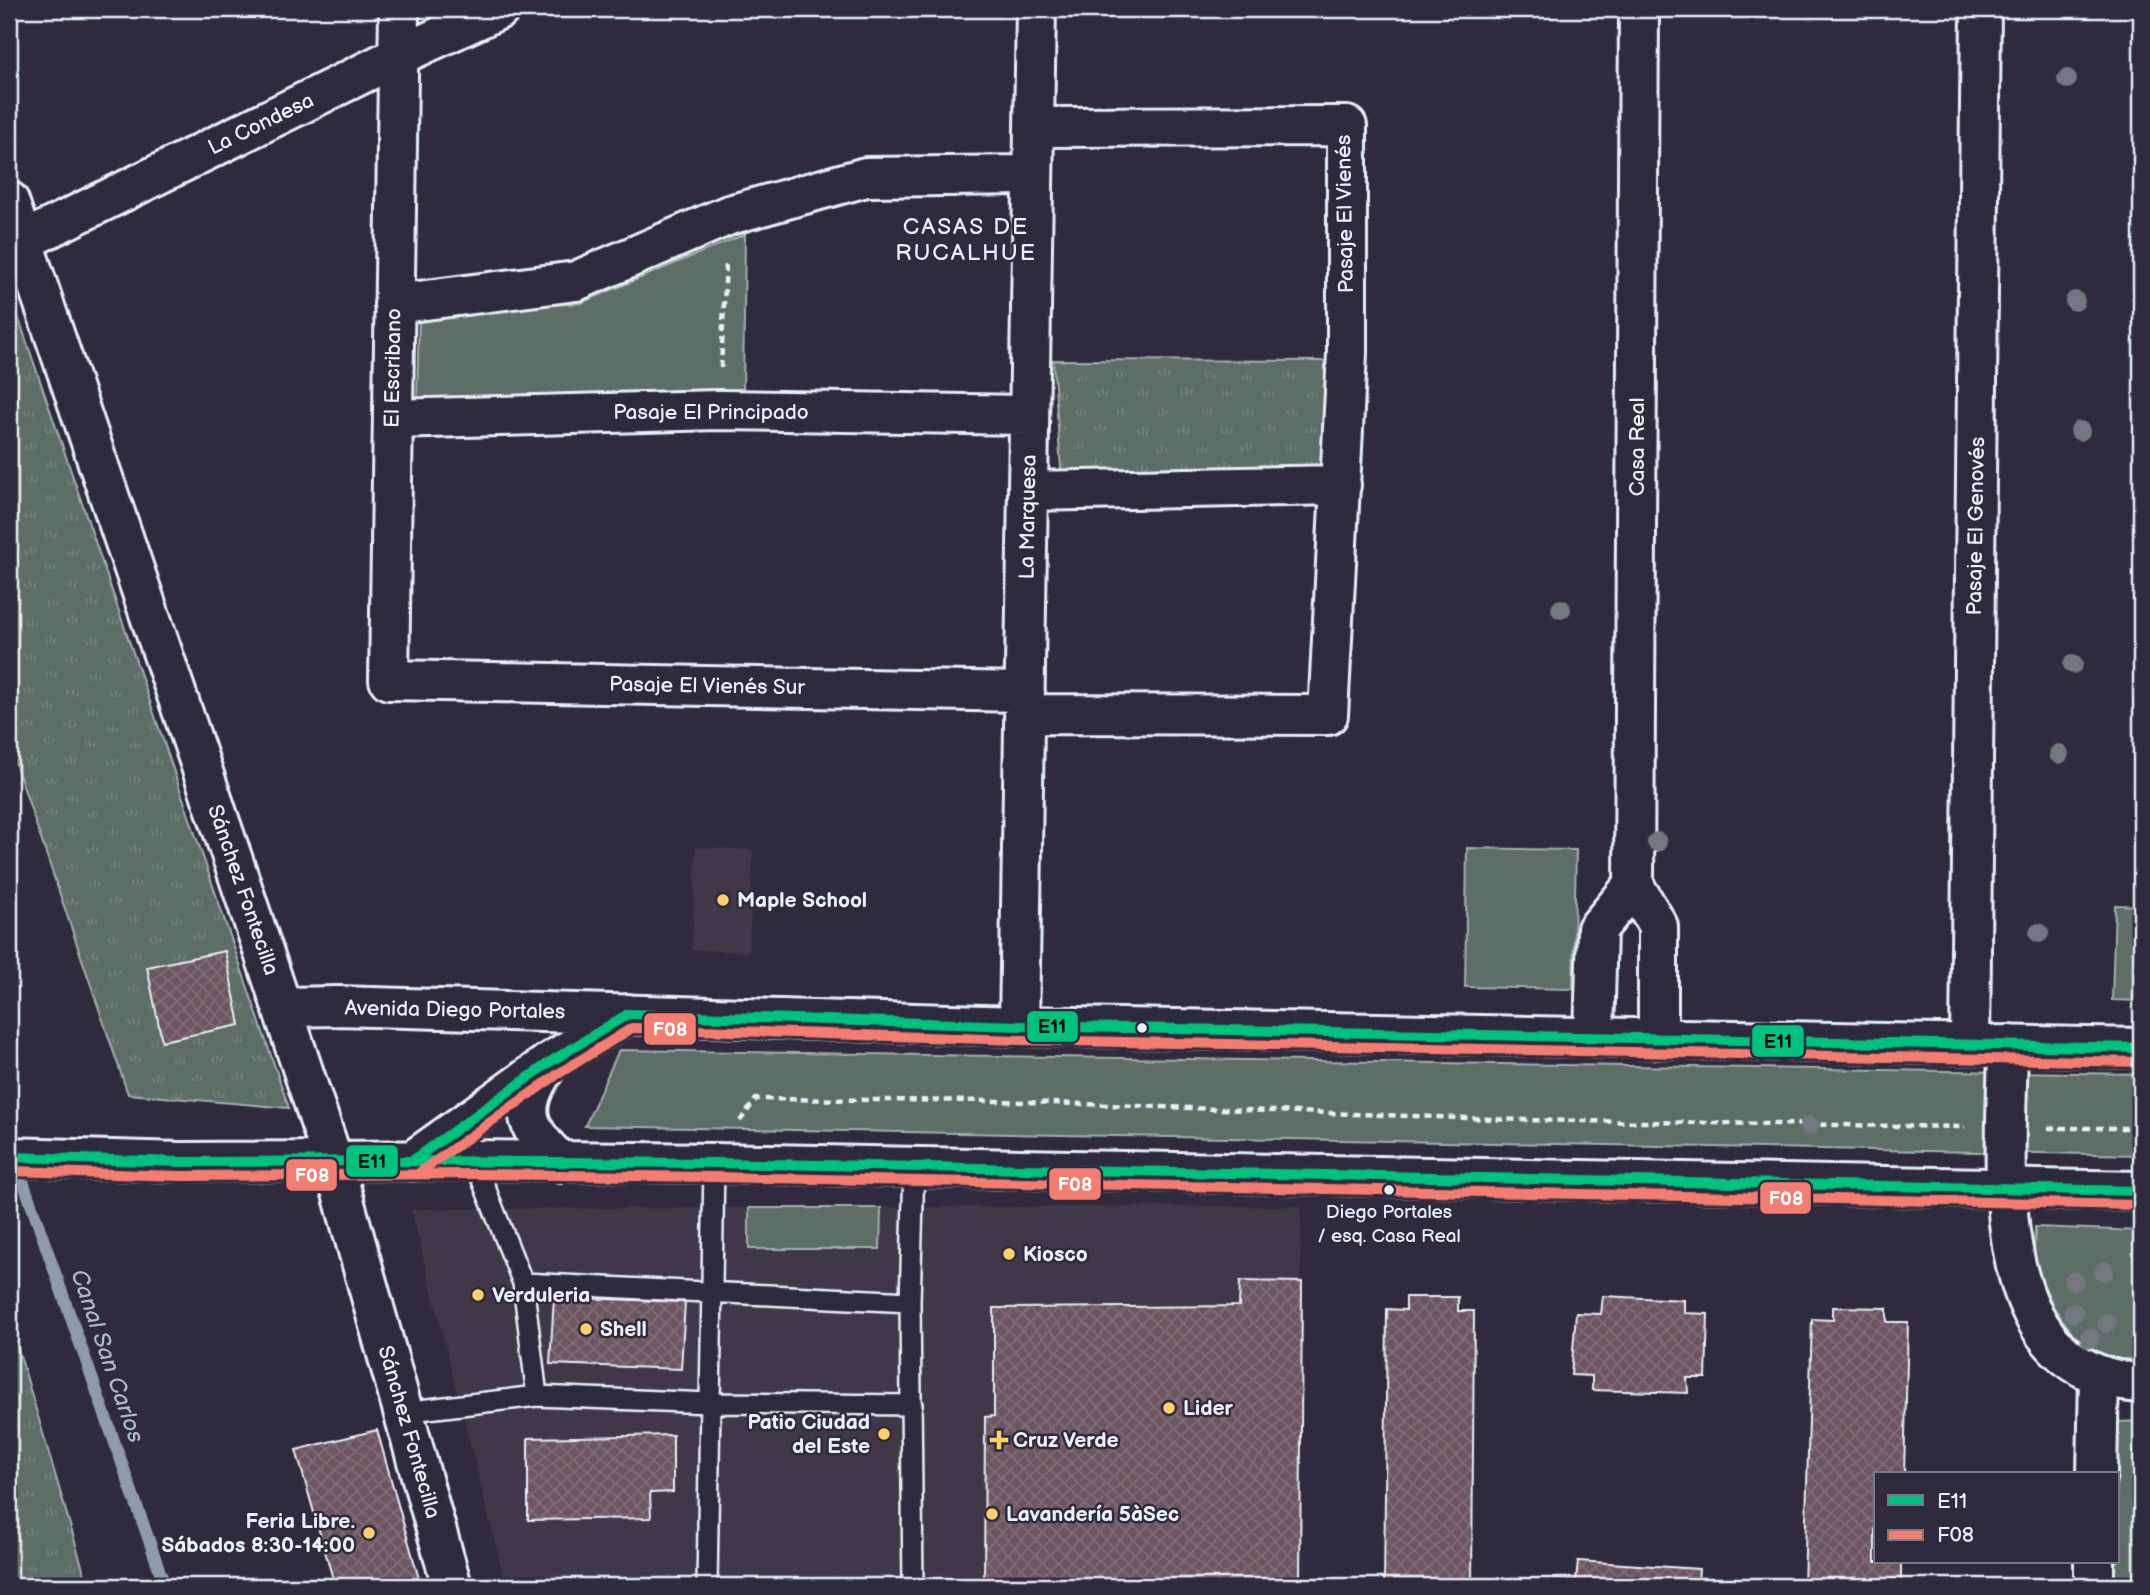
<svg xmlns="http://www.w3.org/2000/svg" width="2150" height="1595" viewBox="0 0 2150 1595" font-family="'Balsamiq Sans',sans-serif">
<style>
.built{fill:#413747}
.green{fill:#5d6e66;stroke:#a2b0af;stroke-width:2}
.park{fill:url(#park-tufts);stroke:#a2b0af;stroke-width:2}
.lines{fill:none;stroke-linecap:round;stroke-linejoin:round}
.stream{stroke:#8d9bad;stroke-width:12}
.building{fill:url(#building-cross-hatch);stroke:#e8f1f8;stroke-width:2}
.service-casing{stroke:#e8f1f8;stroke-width:24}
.minor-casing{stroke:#e8f1f8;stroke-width:44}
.tertiary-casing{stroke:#e8f1f8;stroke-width:44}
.path{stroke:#e8f1f8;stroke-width:4.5;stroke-dasharray:7 5;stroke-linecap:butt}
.service{stroke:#2f2a3d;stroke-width:19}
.minor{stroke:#2f2a3d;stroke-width:38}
.tertiary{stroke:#2f2a3d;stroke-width:38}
.bus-1-casing{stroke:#2f2a3d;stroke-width:16}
.bus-2-casing{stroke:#2f2a3d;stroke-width:16}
.bus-1{stroke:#00c27f;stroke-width:10}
.bus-2{stroke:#f37d71;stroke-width:10}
.tree{fill:#727780}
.poi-dot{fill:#ffd166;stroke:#2f2a3d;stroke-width:2.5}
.bus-dot{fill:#e8f1f8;stroke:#2f2a3d;stroke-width:2.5}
.labels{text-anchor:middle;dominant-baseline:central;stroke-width:5;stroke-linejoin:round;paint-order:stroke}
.bus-label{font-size:19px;fill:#e8f1f8;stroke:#2f2a3d}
.street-label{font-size:21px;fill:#e8f1f8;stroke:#2f2a3d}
.poi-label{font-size:21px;font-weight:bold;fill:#e8f1f8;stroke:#2f2a3d;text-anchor:start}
.neighbourhood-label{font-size:23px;letter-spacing:2px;fill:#e8f1f8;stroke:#2f2a3d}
.water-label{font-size:23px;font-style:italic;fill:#abb7c6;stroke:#2f2a3d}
.line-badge{stroke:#2f2a3d;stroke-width:2.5}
.badge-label{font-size:19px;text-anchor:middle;font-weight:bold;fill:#fff}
.pale-badge-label{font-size:19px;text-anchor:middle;font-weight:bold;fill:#111}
</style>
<defs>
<pattern id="park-tufts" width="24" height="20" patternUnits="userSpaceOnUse" patternTransform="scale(1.75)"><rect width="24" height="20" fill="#5d6e66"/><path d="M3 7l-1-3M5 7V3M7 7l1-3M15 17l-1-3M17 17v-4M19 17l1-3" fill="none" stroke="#74837d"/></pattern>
<pattern id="building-cross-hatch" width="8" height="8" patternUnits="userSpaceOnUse" patternTransform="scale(1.75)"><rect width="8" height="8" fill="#6c545f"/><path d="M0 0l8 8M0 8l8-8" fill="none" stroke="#816d77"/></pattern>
</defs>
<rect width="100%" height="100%" fill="#2f2a3d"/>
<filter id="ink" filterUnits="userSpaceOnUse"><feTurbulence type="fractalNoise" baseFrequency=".0143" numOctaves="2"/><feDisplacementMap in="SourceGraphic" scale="14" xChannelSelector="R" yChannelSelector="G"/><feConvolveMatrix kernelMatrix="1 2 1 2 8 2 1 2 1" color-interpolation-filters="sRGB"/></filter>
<g filter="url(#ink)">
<!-- built -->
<path class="built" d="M696 847 753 850 749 952 692 950Z
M1301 1206 1300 1586H506L411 1209Z"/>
<!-- green -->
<path class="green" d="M745 234 743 394 417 402 419 314 581 303Z
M1467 848 1576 850 1573 989 1465 987Z
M2115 905 2141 906V1001L2112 1000Z
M619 1050 2141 1074V1155L585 1126Z
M749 1208H881L880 1249H749Z
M2035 1227 2141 1231V1358L2114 1360 2077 1339 2054 1308 2039 1275 2034 1253Z
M2141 1421V1586H2114L2115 1562H2117L2116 1422Z"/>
<!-- park -->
<path class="park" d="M9 290 289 1108 128 1094 9 745Z
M1053 360 1333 361V476L1062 483Z
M9 1318 88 1586H9Z"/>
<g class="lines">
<!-- stream -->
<path class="stream" d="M17 1164 165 1586"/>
</g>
<!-- building -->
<path class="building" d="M225 951 240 1025 162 1041 147 967Z
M1240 1281 1302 1282 1300 1586H984L985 1417 994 1416V1308L1239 1306Z
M1603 1296 1684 1300V1313L1708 1314 1706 1378H1687L1688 1393 1592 1390V1376L1571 1375 1576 1313 1601 1314Z
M554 1297 685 1302 681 1369 550 1364Z
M1406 1297H1458V1311H1474L1472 1586H1384L1387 1309 1406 1310Z
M1833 1307 1887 1308V1322H1908L1904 1474H1875V1562H1901V1586H1804L1812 1319 1833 1320Z
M377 1430 421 1586H335L296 1450Z
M673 1435V1492L650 1493 651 1518 528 1520V1438Z
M1578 1561 1699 1569 1698 1582 1728 1584 1727 1586H1554V1579L1576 1581Z"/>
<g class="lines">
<defs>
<path id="service" d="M474 1160 523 1283 537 1396
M523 1283 910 1302 913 1586
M910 1302 914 1167
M403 1412 537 1396 710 1403 912 1405
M707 1586 714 1163"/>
<path id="minor" d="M399 9 389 680 1025 692
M1639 9 1634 885 1658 926V1039
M23 241 398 56 500 9
M394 304 576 281 729 215 866 177 1033 175
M393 419 718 410 1029 415
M1028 491 1341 485
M1024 714 1328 715 1347 353V126L1034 127
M1019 1026 1036 9
M1594 1037 1597 929 1634 885
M1970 1044 1981 9
M2008 1045C2007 1157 1979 1374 2141 1383
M2097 1474 2099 1376
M2094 1586V1562"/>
<path id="tertiary" d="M9 201 238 875 333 1161 452 1586
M283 1007 338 1006 1019 1026 2141 1048
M549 1063C517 1106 523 1127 561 1162
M9 1157 181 1162 474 1160 714 1163 2141 1191
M412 1161 550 1062 628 1014"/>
</defs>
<!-- service casing -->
<use href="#service" class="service-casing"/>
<!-- minor casing -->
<use href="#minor" class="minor-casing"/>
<!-- tertiary casing -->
<use href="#tertiary" class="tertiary-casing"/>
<!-- path -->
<path class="path" d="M721 368 726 262
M740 1121 756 1099 998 1101 1520 1120 1965 1127
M2048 1128H2141"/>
<!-- service -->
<use href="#service" class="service"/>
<!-- minor -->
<use href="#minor" class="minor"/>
<!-- tertiary -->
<use href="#tertiary" class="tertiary"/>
<defs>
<path id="bus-1" d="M9 1157 181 1162 412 1161 550 1062 628 1014 1019 1026 2141 1048
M394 1161 714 1163 2141 1191"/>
<path id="bus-2" d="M9 1171 181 1176 474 1174 714 1177 2141 1205
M420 1172 558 1074 632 1028 1019 1040 2141 1062"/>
</defs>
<!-- bus-1 casing -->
<use href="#bus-1" class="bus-1-casing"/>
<!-- bus-2 casing -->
<use href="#bus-2" class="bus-2-casing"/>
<!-- bus-1 -->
<use href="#bus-1" class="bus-1"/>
<!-- bus-2 -->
<use href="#bus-2" class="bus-2"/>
</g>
<!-- trees -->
<g class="tree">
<circle cx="2067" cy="79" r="10"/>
<circle cx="2075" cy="301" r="10"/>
<circle cx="2080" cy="431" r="10"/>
<circle cx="1561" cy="609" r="10"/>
<circle cx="2073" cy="664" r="10"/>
<circle cx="2059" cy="754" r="10"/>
<circle cx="1657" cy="842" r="10"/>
<circle cx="2039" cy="933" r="10"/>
<circle cx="1809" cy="1126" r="10"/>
<circle cx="2104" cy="1271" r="10"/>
<circle cx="2074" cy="1281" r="10"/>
<circle cx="2074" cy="1313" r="10"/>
<circle cx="2107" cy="1323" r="10"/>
<circle cx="2090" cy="1338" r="10"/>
</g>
</g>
<!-- markers -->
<g class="poi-dot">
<circle cx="723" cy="900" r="7"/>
<circle cx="1009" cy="1254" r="7"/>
<circle cx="478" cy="1295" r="7"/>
<circle cx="586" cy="1329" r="7"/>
<circle cx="1169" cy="1408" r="7"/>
<circle cx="884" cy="1434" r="7"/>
<path d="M995.5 1429.5h7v7h7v7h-7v7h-7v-7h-7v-7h7z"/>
<circle cx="992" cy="1514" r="7"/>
<circle cx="369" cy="1533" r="7"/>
</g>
<g class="bus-dot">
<circle cx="1142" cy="1028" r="6"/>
<circle cx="1389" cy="1190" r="6"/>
</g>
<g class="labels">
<!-- bus labels -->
<g class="bus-label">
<text x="1389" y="1212">Diego Portales<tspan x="1389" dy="24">/ esq. Casa Real</tspan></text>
</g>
<!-- street labels -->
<g class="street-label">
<text transform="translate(261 124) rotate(-26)">La Condesa</text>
<text transform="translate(1345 214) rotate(-91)">Pasaje El Vienés</text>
<text transform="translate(393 368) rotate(-89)">El Escribano</text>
<text x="711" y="412">Pasaje El Principado</text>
<text transform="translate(1637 447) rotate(-90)">Casa Real</text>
<text transform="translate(1028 517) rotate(-89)">La Marquesa</text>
<text transform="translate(1976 526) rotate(-89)">Pasaje El Genovés</text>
<text transform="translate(707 686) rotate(1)">Pasaje El Vienés Sur</text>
<text transform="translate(243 890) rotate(71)">Sánchez Fontecilla</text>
<text transform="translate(455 1010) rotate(1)">Avenida Diego Portales</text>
<text transform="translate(409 1432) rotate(74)">Sánchez Fontecilla</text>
</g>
<!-- poi labels -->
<g class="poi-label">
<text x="737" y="900">Maple School</text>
<text x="1023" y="1254">Kiosco</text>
<text x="492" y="1295">Verduleria</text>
<text x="600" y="1329">Shell</text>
<text x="1183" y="1408">Lider</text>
<text x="870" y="1422" text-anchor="end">Patio Ciudad<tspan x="870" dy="24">del Este</tspan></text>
<text x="1013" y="1440">Cruz Verde</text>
<text x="1006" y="1514">Lavandería 5àSec</text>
<text x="355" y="1521" text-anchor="end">Feria Libre.<tspan x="355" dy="24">Sábados 8:30-14:00</tspan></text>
</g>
<!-- neighbourhood labels -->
<g class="neighbourhood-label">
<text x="966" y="227">CASAS DE<tspan x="966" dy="26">RUCALHUE</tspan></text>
</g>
<!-- water labels -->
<g class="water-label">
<text transform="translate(107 1356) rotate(71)">Canal San Carlos</text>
</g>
</g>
<g class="line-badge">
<rect x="1026" y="1010" width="53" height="33" rx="7" fill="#00c27f"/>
<rect x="643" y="1012" width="54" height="34" rx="7" fill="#f37d71"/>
<rect x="1751" y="1024" width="54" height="34" rx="7" fill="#00c27f"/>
<rect x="345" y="1144" width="54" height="34" rx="7" fill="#00c27f"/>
<rect x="285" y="1158" width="53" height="34" rx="7" fill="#f37d71"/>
<rect x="1048" y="1167" width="54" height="34" rx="7" fill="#f37d71"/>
<rect x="1759" y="1181" width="53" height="34" rx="7" fill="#f37d71"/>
</g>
<g class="badge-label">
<text x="670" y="1036">F08</text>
<text x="312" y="1182">F08</text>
<text x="1075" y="1191">F08</text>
<text x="1786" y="1205">F08</text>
</g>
<g class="pale-badge-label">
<text x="1052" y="1033">E11</text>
<text x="1778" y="1048">E11</text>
<text x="372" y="1168">E11</text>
</g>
<!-- margin -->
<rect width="2150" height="1595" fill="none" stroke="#2f2a3d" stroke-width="35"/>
<rect x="18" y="18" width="2115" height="1560" fill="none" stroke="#e8f1f8" stroke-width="2.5" filter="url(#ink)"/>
<!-- legend -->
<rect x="1874" y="1472" width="245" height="91" fill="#2f2a3d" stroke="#797a88" stroke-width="2"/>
<rect x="1888" y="1495" width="35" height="10" fill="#00c27f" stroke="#797a88" stroke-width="2"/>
<text x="1937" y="1508" font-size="21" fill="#e8f1f8">E11</text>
<rect x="1888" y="1530" width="35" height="10" fill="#f37d71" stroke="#797a88" stroke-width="2"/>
<text x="1937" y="1542" font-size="21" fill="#e8f1f8">F08</text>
</svg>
